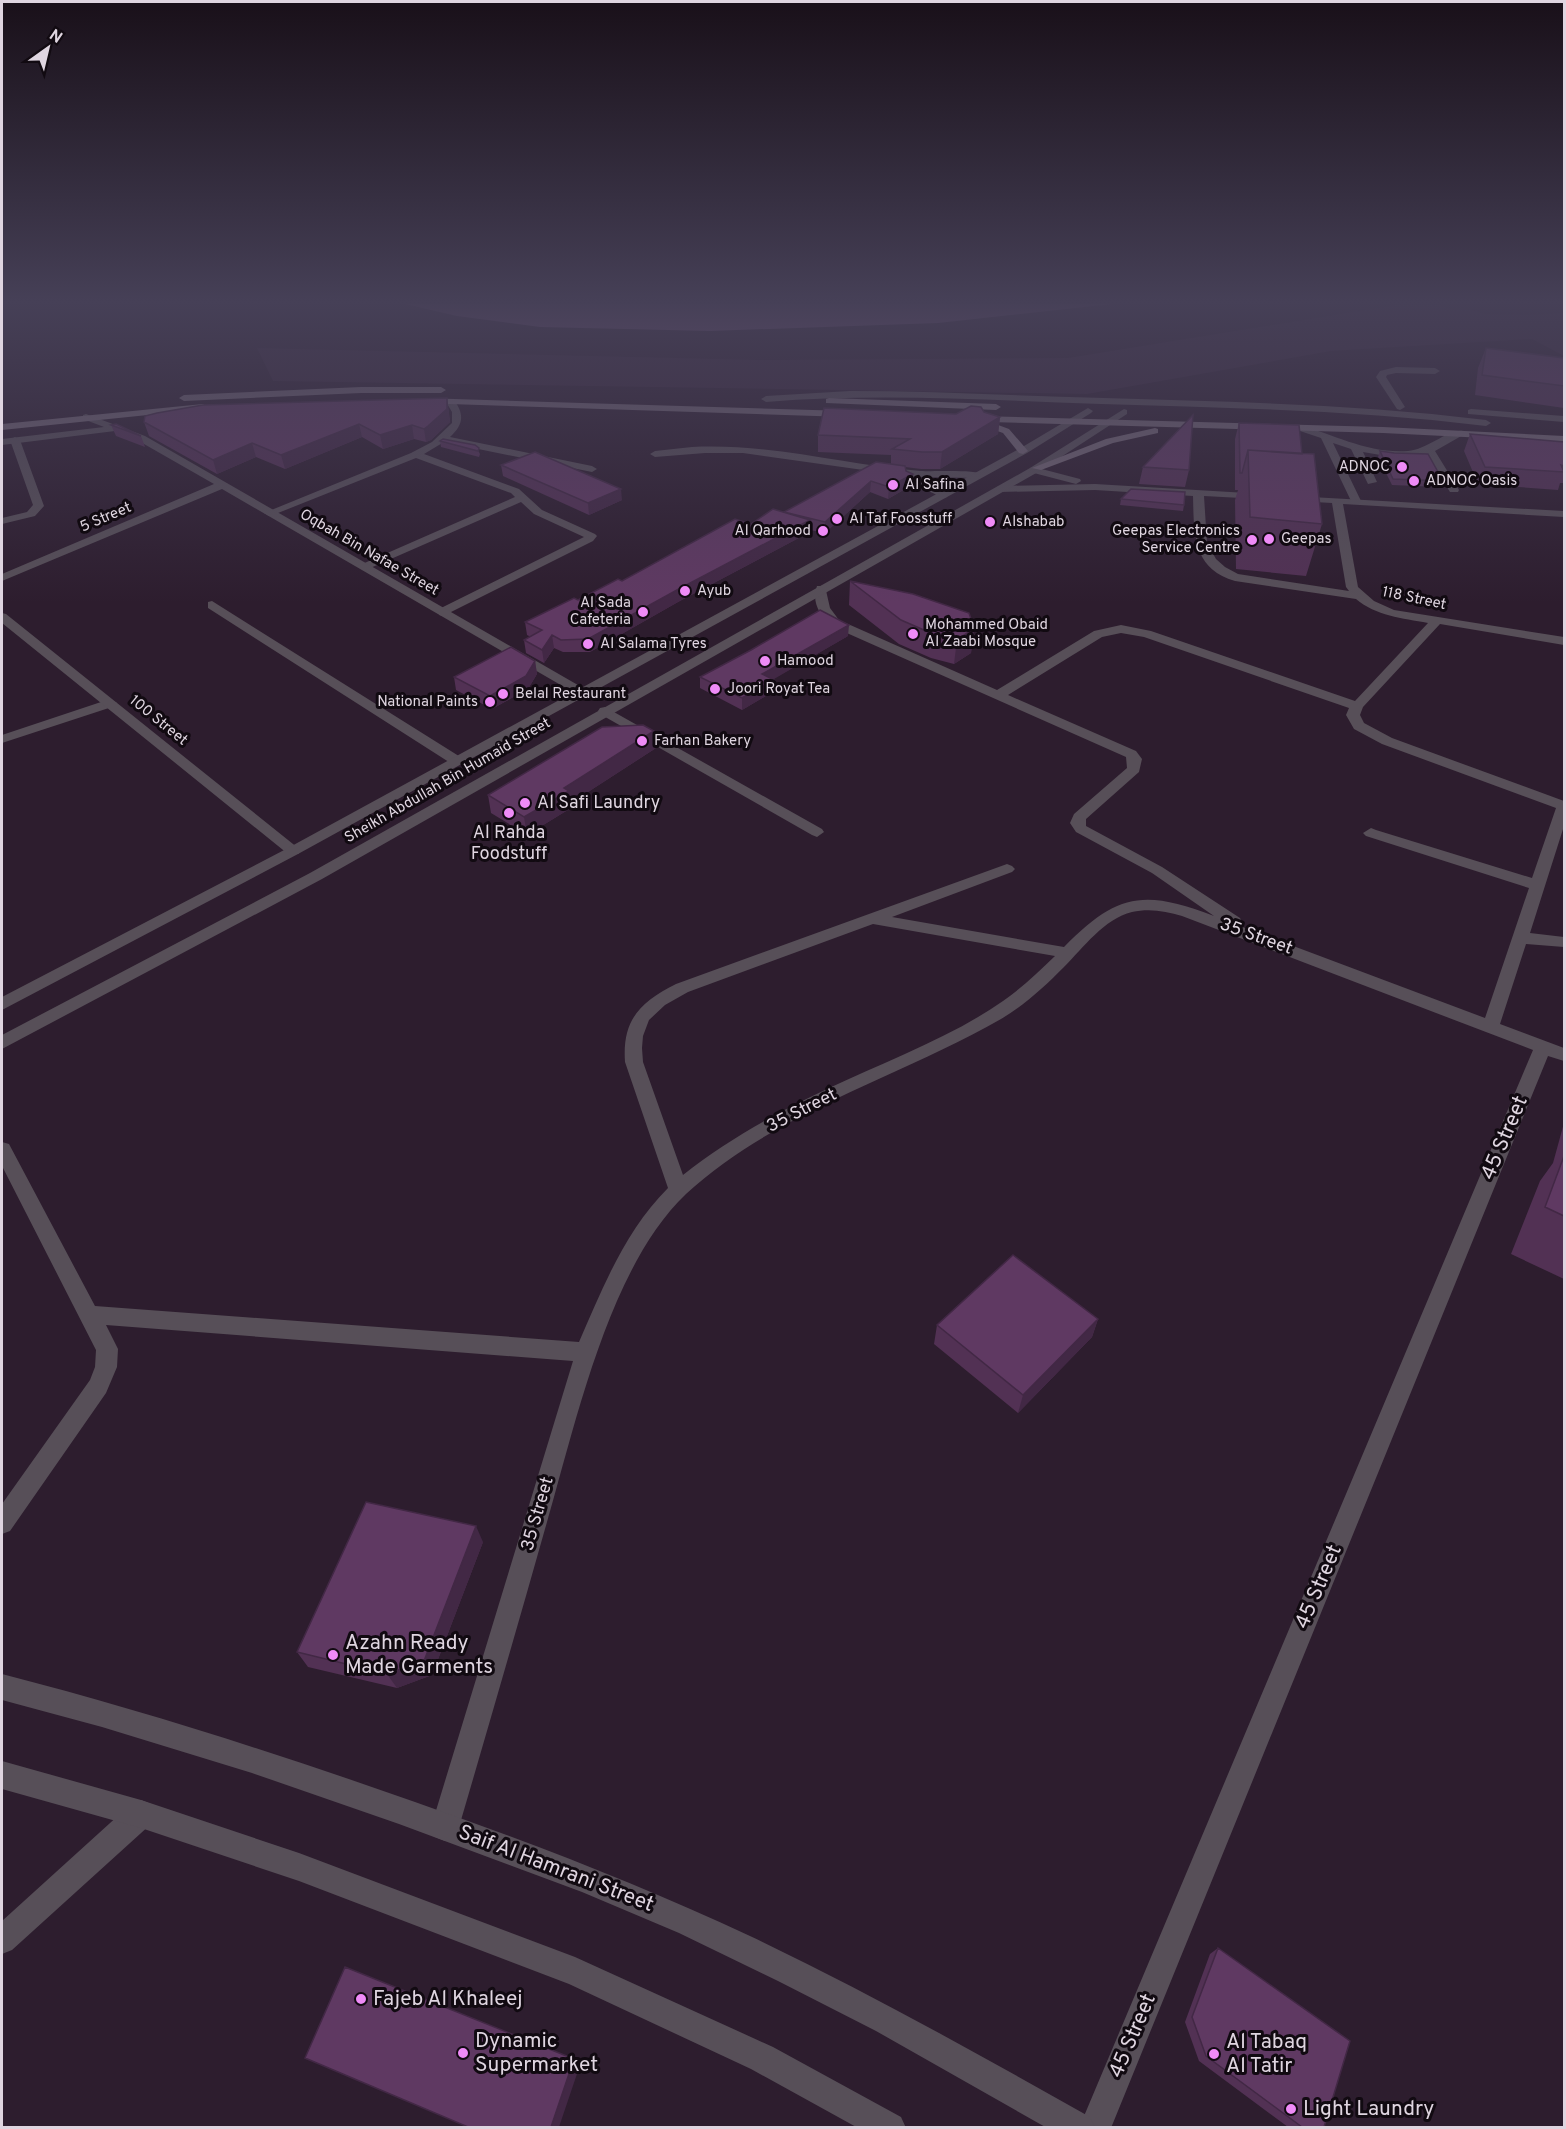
<svg xmlns="http://www.w3.org/2000/svg" width="1566" height="2129" viewBox="0 0 1566 2129" font-family="Overpass,sans-serif">
<style>
.built{fill:#39263b}
.water{fill:#855d88}
.lines{fill:none;stroke-linecap:round;stroke-linejoin:round}
.service{fill:#574f58;fill-rule:evenodd}
.minor{fill:#574f58;fill-rule:evenodd}
.tertiary{fill:#574f58;fill-rule:evenodd}
.secondary{fill:#746775;fill-rule:evenodd}
.wall{fill:#523154}
.shaded-wall{fill:#422845}
.building{fill:#5f3962;stroke:#422845;stroke-width:1.5}
.poi-dot{fill:#ef8bf7;stroke:#110a11;stroke-width:2}
.labels{text-anchor:middle;dominant-baseline:central;stroke-width:6;stroke-linejoin:round;paint-order:stroke}
.far-poi-label{font-size:15px;fill:#dfd5e0;stroke:#110a11;text-anchor:start}
.far-street-label{font-size:15px;fill:#dfd5e0;stroke:#110a11}
.poi-label{font-size:18px;fill:#dfd5e0;stroke:#110a11;text-anchor:start}
.street-label{font-size:18px;fill:#dfd5e0;stroke:#110a11}
.near-street-label{font-size:21px;fill:#dfd5e0;stroke:#110a11}
.near-poi-label{font-size:21px;fill:#dfd5e0;stroke:#110a11;text-anchor:start}
</style>
<rect width="100%" height="100%" fill="#2d1d2e"/>
<!-- built -->
<path class="built" d="M1403 304 1441 305 1450 309 1471 310 1484 314 1529 315 1564 313V356L1532 339 1331 351 1087 394 273 381 257 348 762 360 1068 358Z"/>
<!-- water -->
<path class="water" d="M405 304H1112L938 323 710 331 540 327 457 316Z"/>
<g class="lines">
<!-- service -->
<path class="service" d="M1396 367 1435 368 1440 371 1435 374 1396 373 1387 375 1386 377 1405 407 1400 410 1397 409 1376 377 1380 371Z
M850 391C935 391 1019 396 1104 398 1232 402 1359 404 1486 420L1491 423 1486 426C1358 410 1230 408 1101 404 989 400 878 393 766 402L761 399 766 396Z
M451 399 454 400C465 415 463 425 450 437L592 466 597 469 592 472 444 442 424 454 519 489 542 510 595 534 597 536 593 541 443 616 439 615V609L584 537 534 514 521 502 368 569H360V565L515 497 511 493 416 458 273 515 269 516 264 513 411 453 432 442 452 423V412L446 402Z
M1471 409 1564 416V422L1468 414V410Z
M1300 425C1335 435 1369 454 1408 451 1427 450 1448 429 1463 431V435L1435 451 1459 490 1458 492H1450L1427 454 1392 457 1363 452 1377 482 1368 484 1351 449 1333 443 1361 501 1360 503H1352L1321 438 1297 430V426Z
M15 437 20 440 44 506 35 516 2 524V518L27 512 33 505 10 440Z
M692 447C770 443 844 465 921 471 935 472 976 469 984 475L979 478 916 477 947 493V497L943 498 906 480V476L743 453H705L655 457 650 454 655 451Z
M212 601 462 758 464 761 457 765 452 764 208 608V602Z
M110 699 117 703 115 706 2 743V735Z"/>
<!-- minor -->
<path class="minor" d="M86 414 145 436 590 692 583 696 578 695 222 489 2 581V574L214 484 137 440 115 431 2 445V439L104 427 83 419V415Z
M1034 467 1080 479 1081 481 1076 484 1030 472V468Z
M1095 484 1264 494 1265 496 1260 499 1204 496 1207 543 1216 559 1225 567 1238 574 1349 591 1346 587 1332 503 1297 501 1292 498 1293 496 1564 511V517L1343 504 1358 587 1374 601 1394 610 1564 637V645L1440 624 1363 707 1360 715 1364 723 1392 738 1564 801V826L1530 933 1564 937V947L1526 944 1500 1024 1564 1048V1061L1548 1056 1111 2128H1079L1533 1050 1182 916C1166 911 1149 908 1132 912 1104 919 1084 947 1064 967 1045 986 1025 1005 1001 1019 898 1078 775 1112 686 1194 608 1268 575 1427 545 1529 517 1628 488 1728 459 1827L455 1837 445 1841 435 1837 431 1827 573 1361 106 1325 118 1349 117 1367 106 1393 10 1531 2 1534V1504L90 1380 95 1367 96 1350 2 1166V1142L9 1144 95 1306 579 1342C603 1287 625 1231 668 1188L625 1062C622 1020 640 1002 676 984L1007 864 1012 866 1015 869 1012 872 892 917 1064 947C1117 893 1144 889 1214 916L1152 873 1076 832 1070 823 1074 814 1127 768 1126 757 831 626C820 615 811 602 817 586H825L830 608 839 620 997 690 1094 631 1121 625 1151 631 1355 701 1428 623C1402 618 1376 616 1356 599L1235 581C1192 569 1194 532 1193 496L1095 490 999 492 994 489 999 486ZM1121 633 1144 637 1349 708 1346 715 1354 729 1382 744 1556 808 1532 878 1376 830 1371 828 1363 833 1366 836 1529 888 1485 1018 1240 926 1242 922 1240 918 1162 867 1086 826V819L1139 772 1142 759 1136 751 1008 695 1102 637ZM873 924 1055 956C1038 972 1022 988 1003 1001 950 1038 886 1061 827 1089 776 1113 727 1140 683 1175L643 1062 642 1048 643 1036 649 1020 665 1005 688 992Z
M2 613 6 614 298 848 301 851 298 854H288L2 623Z
M605 707 822 829 824 832 817 837 812 835 600 714 598 711 600 708Z
M141 1800 151 1804 155 1814 151 1824 12 1950 2 1954V1921L131 1804Z"/>
<!-- tertiary -->
<path class="tertiary" d="M1088 408 1093 411 1091 413 1027 453 298 854 2 1010V997L288 848 1019 449Z
M1124 409 1127 410V414L1038 472 322 879 2 1049V1035L310 873 1030 468Z
M2 1674C142 1710 279 1754 415 1802 529 1842 641 1885 750 1936 866 1991 978 2054 1090 2117L1095 2128H1047L876 2031 778 1981 679 1933 582 1892 399 1824 252 1773 102 1727 2 1700Z
M2 1761 141 1800 299 1853 575 1957 773 2047 901 2117 906 2128H858L751 2069 569 1984 299 1881 141 1828 2 1789Z"/>
<!-- secondary -->
<path class="secondary" d="M361 387H441L446 390 441 393H361L184 401 179 398 184 395Z
M422 398 847 411 852 414 847 417 419 403 417 401Z
M829 398 996 404 1001 407 996 410 826 403V399Z
M203 404 208 407 206 409 2 430V424Z
M977 416 1383 427 1564 436V442L1383 433 990 422 1009 429 1028 451 1023 454 1019 453 1003 433 983 426 982 422 974 421V417Z
M1155 428 1158 429V433L1113 443 1041 470 1032 468 1106 439Z"/>
</g>
<!-- wall -->
<path class="wall" d="M1486 348 1564 358V408L1475 395 1478 368Z
M447 398 450 422 431 440 426 442 414 439 383 449 362 437 285 469 256 457 217 474 149 436 144 422Z
M984 412 1000 417 998 434 940 469H921L905 467 912 485 888 499 870 492 825 533 810 530V532L678 602 590 652H563L554 648 544 663 526 653 524 640 531 637 527 635 525 622 622 581 751 524 784 512 891 465V455L818 452V435L956 414Z
M1239 423 1302 454 1322 524 1306 576 1236 569 1235 500 1238 490H1235V439Z
M111 425 141 436 145 447 116 436Z
M1470 434 1564 442V483H1560L1558 490 1478 484 1464 451Z
M440 441 475 445 480 454 479 457 441 447Z
M1380 451 1394 453 1443 481 1441 487 1392 485 1378 457Z
M501 465 622 500 589 515 503 476Z
M1143 467 1189 470 1185 487 1139 484Z
M1121 499 1184 505 1183 511 1120 505Z
M850 581 974 628 971 653 954 664 931 658 899 644 849 605Z
M848 636 773 679 774 691 742 710 700 688V677Z
M535 661 537 674 528 689 492 709 456 690 454 677Z
M656 748 571 803V808L527 835 491 813 488 795Z
M1564 1123V1279L1511 1254 1540 1181 1553 1163Z
M1098 1319 1092 1337 1018 1413 934 1344 937 1325Z
M483 1542 432 1675 397 1688 308 1667 297 1652Z
M1218 1948 1324 2127H1288L1199 2061 1185 2022 1210 1954Z"/>
<!-- shaded-wall -->
<path class="shaded-wall" d="M447 398 450 422 431 440 426 442 424 429Z
M1000 417 998 434 940 469 942 452Z
M359 424 362 437 285 469 281 455Z
M412 425 414 439 383 449 380 435Z
M252 443 256 457 217 474 213 460Z
M913 474 912 485 888 499 889 487Z
M871 481 870 492 825 533V522Z
M621 489 622 500 589 515 588 503Z
M810 520V532L678 602 590 652 588 639 677 590Z
M849 625 848 636 762 686V674Z
M974 628 971 653 954 664 957 640Z
M552 635 554 648 544 663 542 650Z
M535 661 537 674 528 689 492 709 490 696Z
M774 680V691L742 710V698Z
M654 731 656 748 571 803V808L527 835 524 817 564 788Z
M1098 1319 1092 1337 1018 1413 1023 1395Z
M476 1526 483 1542 432 1675 397 1688 387 1674Z
M574 2059 580 2065 559 2127H551Z"/>
<!-- building -->
<path class="building" d="M1486 348 1564 358V386L1482 375Z
M447 398V409L428 426 424 429 412 425 380 435 359 424 281 455 252 443 213 460 144 422 145 416 157 413 203 405Z
M971 406 981 407 984 412 1000 417 942 452H922L892 449 910 439 818 435 824 408 956 414Z
M1193 415 1189 470 1143 467 1166 443Z
M1239 423 1299 425 1302 454 1248 450 1242 473H1240Z
M116 424 141 436 111 425Z
M1470 434 1564 442V466L1561 465 1564 472 1485 467Z
M443 439 475 445 479 448 478 451 440 441Z
M1248 450 1314 454 1322 524 1250 517Z
M1380 451 1394 453 1428 454 1443 481 1393 479Z
M535 452 621 489 588 503 501 465Z
M876 462 905 466 906 471 913 474 889 487 871 481 825 522 784 512Z
M1131 489 1185 492 1184 505 1121 499Z
M773 509 810 520 677 590 588 639 561 640 552 635 542 650 524 640 542 630 525 622 574 598 578 600 618 579 622 581 735 519 751 524Z
M850 581 913 594 969 613 974 628 957 640 933 634 901 620Z
M820 610 849 625 762 674 774 680 742 698 700 677 751 650Z
M511 647 535 661 526 676 490 696 454 677Z
M643 725 654 731 564 788 569 791 524 817 488 795 602 727Z
M1564 1156V1216L1545 1207Z
M1013 1255 1098 1319 1023 1395 937 1325Z
M366 1502 476 1526 424 1661 387 1674 297 1652Z
M1218 1948 1350 2041 1324 2127H1302L1206 2056 1192 2017Z
M345 1967 574 2059 551 2127H468L305 2058Z"/>
<!-- sky -->
<linearGradient id="sky" x2="0" y2="1"><stop stop-color="#191019"/><stop offset="0.5" stop-color="#464057"/><stop offset="1" stop-color="#464057" stop-opacity="0"/></linearGradient>
<rect width="1566" height="603" fill="url(#sky)"/>
<!-- markers -->
<g class="poi-dot">
<circle cx="1402" cy="467" r="6"/>
<circle cx="1414" cy="481" r="6"/>
<circle cx="893" cy="485" r="6"/>
<circle cx="837" cy="519" r="6"/>
<circle cx="990" cy="522" r="6"/>
<circle cx="823" cy="531" r="6"/>
<circle cx="1269" cy="539" r="6"/>
<circle cx="1252" cy="540" r="6"/>
<circle cx="685" cy="591" r="6"/>
<circle cx="643" cy="612" r="6"/>
<circle cx="913" cy="634" r="6"/>
<circle cx="588" cy="644" r="6"/>
<circle cx="765" cy="661" r="6"/>
<circle cx="715" cy="689" r="6"/>
<circle cx="503" cy="694" r="6"/>
<circle cx="490" cy="702" r="6"/>
<circle cx="642" cy="741" r="6"/>
<circle cx="525" cy="803" r="6"/>
<circle cx="509" cy="813" r="6"/>
<circle cx="333" cy="1655" r="6"/>
<circle cx="361" cy="1999" r="6"/>
<circle cx="463" cy="2053" r="6"/>
<circle cx="1214" cy="2054" r="6"/>
<circle cx="1291" cy="2109" r="6"/>
</g>
<g class="labels">
<!-- far-poi labels -->
<g class="far-poi-label">
<text x="1390" y="467" text-anchor="end">ADNOC</text>
<text x="1426" y="481">ADNOC Oasis</text>
<text x="905" y="485">Al Safina</text>
<text x="849" y="519">Al Taf Foosstuff</text>
<text x="1002" y="522">Alshabab</text>
<text x="811" y="531" text-anchor="end">Al Qarhood</text>
<text x="1240" y="531" text-anchor="end">Geepas Electronics<tspan x="1240" dy="17">Service Centre</tspan></text>
<text x="1281" y="539">Geepas</text>
<text x="697" y="591">Ayub</text>
<text x="631" y="603" text-anchor="end">Al Sada<tspan x="631" dy="17">Cafeteria</tspan></text>
<text x="925" y="625">Mohammed Obaid<tspan x="925" dy="17">Al Zaabi Mosque</tspan></text>
<text x="600" y="644">Al Salama Tyres</text>
<text x="777" y="661">Hamood</text>
<text x="727" y="689">Joori Royat Tea</text>
<text x="515" y="694">Belal Restaurant</text>
<text x="478" y="702" text-anchor="end">National Paints</text>
<text x="654" y="741">Farhan Bakery</text>
</g>
<!-- far-street labels -->
<g class="far-street-label">
<text transform="translate(106 518) rotate(-23)">5 Street</text>
<text transform="translate(369 553) rotate(30)">Oqbah Bin Nafae Street</text>
<text transform="translate(1414 599) rotate(12)">118 Street</text>
<text transform="translate(158 721) rotate(39)">100 Street</text>
<text transform="translate(448 781) rotate(-30)">Sheikh Abdullah Bin Humaid Street</text>
</g>
<!-- poi labels -->
<g class="poi-label">
<text x="537" y="803">Al Safi Laundry</text>
<text x="509" y="833" text-anchor="middle">Al Rahda<tspan x="509" dy="21">Foodstuff</tspan></text>
</g>
<!-- street labels -->
<g class="street-label">
<text transform="translate(1256 937) rotate(20)">35 Street</text>
<text transform="translate(802 1111) rotate(-27)">35 Street</text>
<text transform="translate(538 1514) rotate(-74)">35 Street</text>
</g>
<!-- near-street labels -->
<g class="near-street-label">
<text transform="translate(1505 1138) rotate(-67)">45 Street</text>
<text transform="translate(1319 1587) rotate(-67)">45 Street</text>
<text transform="translate(556 1869) rotate(21)">Saif Al Hamrani Street</text>
<text transform="translate(1133 2036) rotate(-67)">45 Street</text>
</g>
<!-- near-poi labels -->
<g class="near-poi-label">
<text x="345" y="1643">Azahn Ready<tspan x="345" dy="24">Made Garments</tspan></text>
<text x="373" y="1999">Fajeb Al Khaleej</text>
<text x="475" y="2041">Dynamic<tspan x="475" dy="24">Supermarket</tspan></text>
<text x="1226" y="2042">Al Tabaq<tspan x="1226" dy="24">Al Tatir</tspan></text>
<text x="1303" y="2109">Light Laundry</text>
</g>
</g>
<!-- border -->
<rect width="1566" height="2129" fill="none" stroke="#dfd5e0" stroke-width="6"/>
<!-- north arrow -->
<g transform="translate(48 48) rotate(34)" stroke="#110a11" stroke-width="4.5" paint-order="stroke">
<path d="M0-4.5L10 22L0 15L-10 22Z" fill="#dfd5e0"/>
<text y="-9" font-size="16" font-weight="bold" text-anchor="middle" fill="#dfd5e0">N</text>
</g>
</svg>
